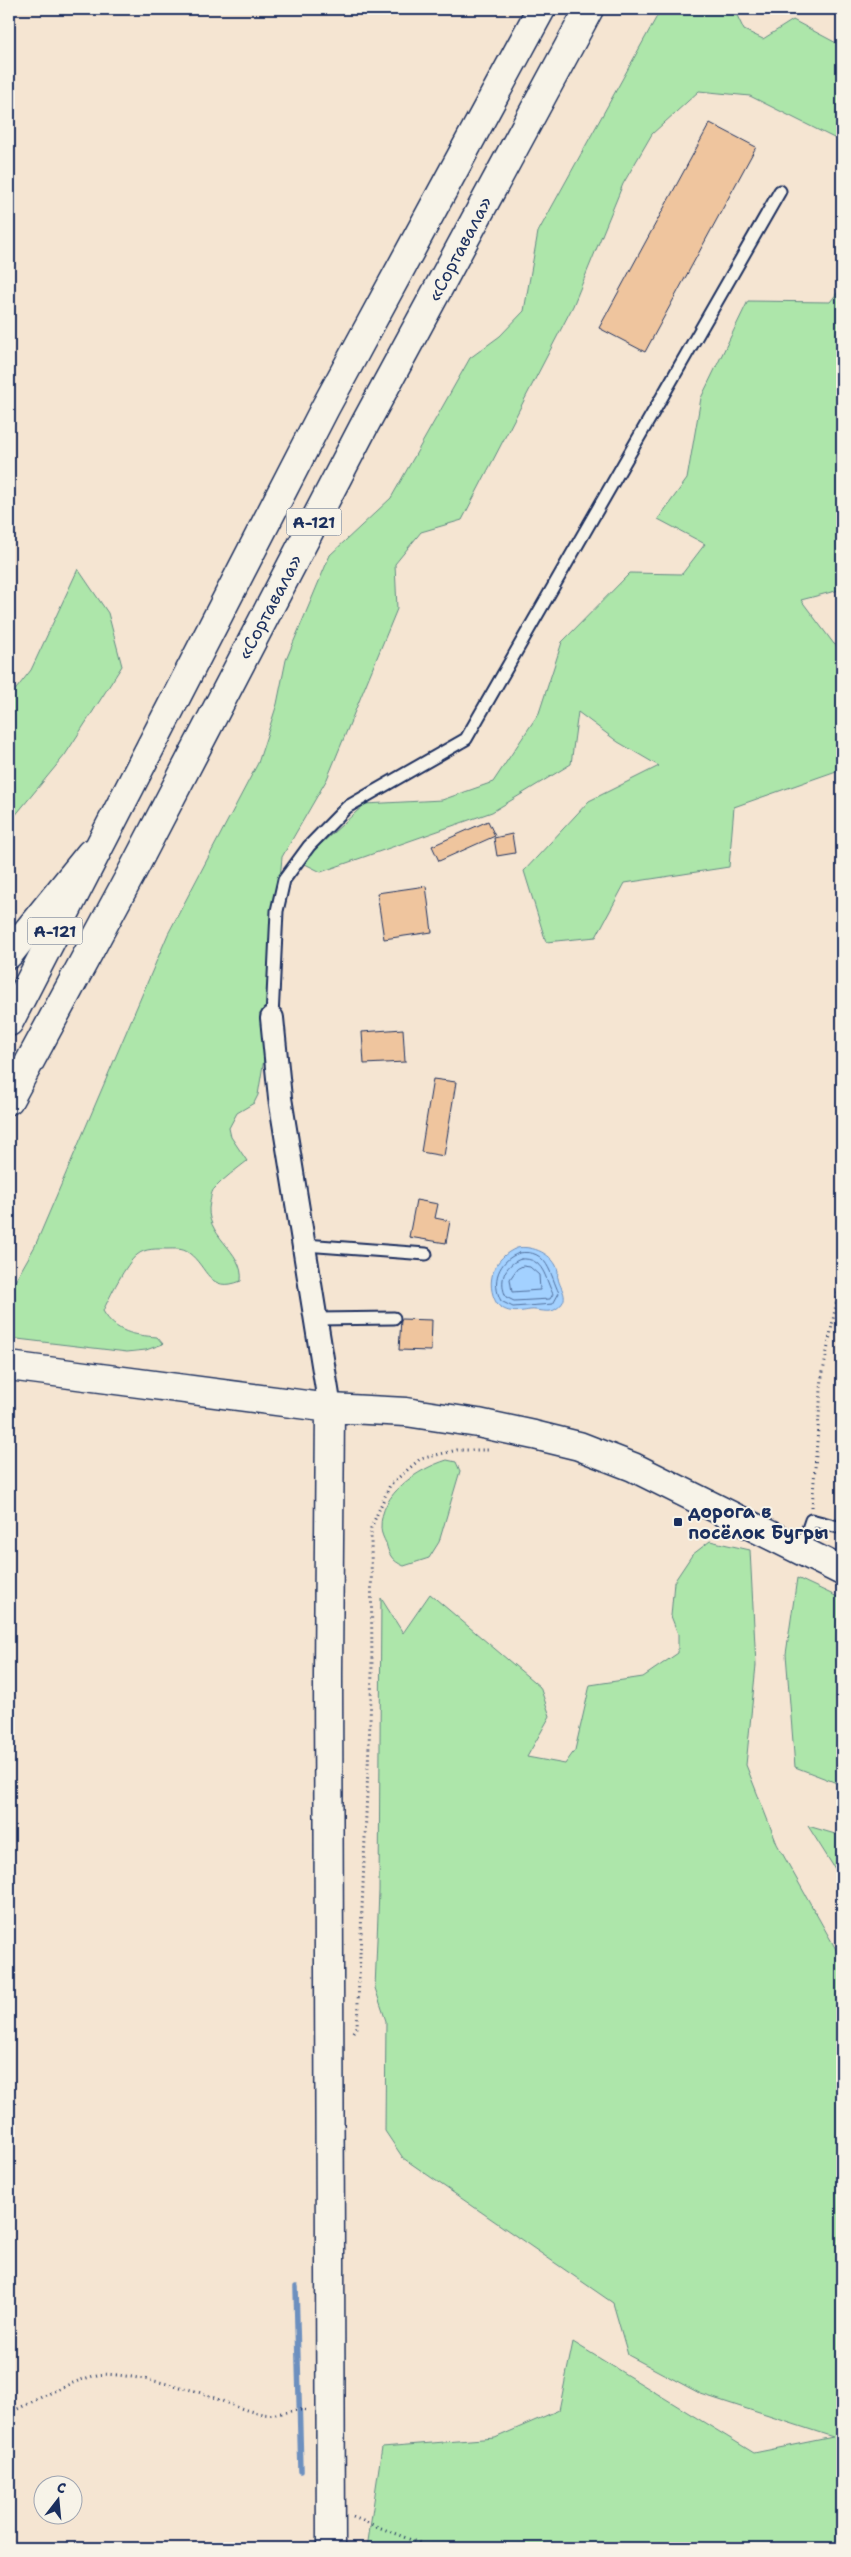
<svg xmlns="http://www.w3.org/2000/svg" width="851" height="2557" viewBox="0 0 851 2557" font-family="'Shantell Sans',sans-serif">
<style>
.green{fill:#ade6aa;stroke:#648a84}
.water{fill:#a3d1ff;stroke:#6d90bf}
.lines{fill:none;stroke-linecap:round;stroke-linejoin:round}
.shore{stroke:#51709e;stroke-width:1}
.stream{stroke:#6d90bf;stroke-width:5.5}
.building{fill:#efc59e;stroke:#1b2f5e}
.service-casing{stroke:#1b2f5e;stroke-width:15}
.minor-casing{stroke:#1b2f5e;stroke-width:26}
.secondary-casing{stroke:#1b2f5e;stroke-width:31}
.trunk-casing{stroke:#1b2f5e;stroke-width:31}
.path{stroke:#1b2f5e;stroke-width:3;stroke-dasharray:1 4;stroke-linecap:butt}
.service{stroke:#f7f3e8;stroke-width:11}
.minor{stroke:#f7f3e8;stroke-width:22}
.secondary{stroke:#f7f3e8;stroke-width:28}
.trunk{stroke:#f7f3e8;stroke-width:28}
.poi-dot{fill:#1b2f5e;stroke:#f7f3e8;stroke-width:2}
.labels{text-anchor:middle;dominant-baseline:central;stroke-width:4;stroke-linejoin:round;paint-order:stroke}
.shield{fill:#f7f3e8;stroke:#5d6a87;stroke-width:1}
.shield-label{font-size:16px;font-weight:bold;fill:#1b2f5e}
.street-label{font-size:18px;fill:#1b2f5e;stroke:#f7f3e8}
.poi-label{font-size:18px;font-weight:bold;fill:#1b2f5e;stroke:#f7f3e8;text-anchor:start}
</style>
<rect width="100%" height="100%" fill="#f5e5d2"/>
<filter id="ink" filterUnits="userSpaceOnUse"><feTurbulence type="fractalNoise" baseFrequency=".02" numOctaves="2"/><feDisplacementMap in="SourceGraphic" scale="10" xChannelSelector="R" yChannelSelector="G"/><feConvolveMatrix kernelMatrix="1 2 1 2 8 2 1 2 1" color-interpolation-filters="sRGB"/></filter>
<g filter="url(#ink)">
<!-- green -->
<path class="green" d="M661 9H734L744 30 763 39 793 20 842 46V142L750 96 699 91 652 134 623 184 573 306 462 520 421 532 395 564 397 609 327 779 282 857 264 1059 258 1095 254 1103 237 1113 229 1128 231 1137 247 1161C237 1169 224 1178 215 1188 211 1191 211 1198 210 1202 202 1236 245 1250 241 1281 208 1294 208 1267 189 1253 182 1248 175 1249 167 1249 157 1249 145 1248 137 1255 126 1263 109 1298 103 1311 116 1333 134 1335 157 1337L163 1344 146 1350 127 1352 9 1338V1292L35 1246 168 934 258 763 277 704 286 660 330 555 391 498 470 358 500 336 524 311 538 232Z
M842 287V586L839 590 801 600 834 644 842 648V769L734 807 729 867 625 883 596 937 546 942 524 871 589 801 659 766 618 742 578 712 571 764 492 812 321 872 301 862 365 804 442 800 493 782 539 713 562 642 630 573 682 574 705 544 658 519 687 479 701 398 748 301 830 302Z
M78 569 108 613 122 666 65 755 9 823V698L31 670Z
M447 1460 456 1462 460 1471 439 1542 429 1558 404 1566C392 1561 389 1555 386 1543 384 1539 381 1533 381 1528 380 1493 418 1469 447 1460Z
M710 1541 750 1550 756 1665 746 1765 777 1844 842 1960V2548H367L382 2447 495 2438 559 2410 573 2342 754 2453 833 2437 701 2394 628 2355 613 2303 403 2158 385 2131 386 2021 375 1988 379 1891 381 1598 403 1633 430 1594 540 1687 550 1716 527 1757 565 1764 575 1750 590 1685 643 1677 678 1653V1634L671 1616 674 1582 692 1555Z
M797 1578 842 1599V1785L795 1767 786 1654Z
M808 1826 842 1836V1880Z"/>
<!-- water -->
<path class="water" d="M517 1248C532 1245 554 1254 558 1271 558 1272 557 1277 558 1278 560 1290 572 1298 556 1309 549 1314 538 1309 530 1310 518 1312 507 1314 497 1304 484 1282 494 1257 517 1248Z"/>
<g class="lines">
<!-- shore -->
<path class="shore" d="M519 1253C548 1248 550 1275 559 1293L553 1304 513 1307 501 1301C491 1282 498 1261 519 1253Z
M521 1259C544 1257 545 1279 553 1294L550 1299 514 1301 506 1297C499 1282 503 1265 521 1259Z
M523 1266 530 1267 539 1275 540 1290 512 1292 510 1279 517 1269Z"/>
<!-- stream -->
<path class="stream" d="M296 2287 301 2471"/>
</g>
<!-- building -->
<path class="building" d="M710 123 756 147 645 352 599 328Z
M488 821 495 836 439 861 432 846Z
M512 834 515 853 497 856 494 838Z
M426 886 432 932 384 939 377 893Z
M403 1029 405 1062 364 1064 362 1032Z
M433 1079 456 1082 444 1156 421 1152Z
M416 1200 438 1204 435 1218 450 1221 446 1243 409 1237Z
M401 1319 432 1320 431 1351 399 1350Z"/>
<g class="lines">
<defs>
<path id="service" d="M272 1018 277 911 284 880 309 846 347 807 466 739 780 191
M305 1245 426 1254
M317 1319 394 1318
M801 1550 811 1520 842 1528"/>
<path id="minor" d="M272 1018 280 1098 330 1408"/>
<path id="secondary" d="M9 954 90 854
M9 1366 330 1408 406 1412 478 1423 534 1435 579 1446 633 1467 842 1571
M330 1408 328 1675 331 2548"/>
<path id="trunk" d="M9 1022 325 408 541 9
M9 1100 132 872 365 424 589 9"/>
</defs>
<!-- service casing -->
<use href="#service" class="service-casing"/>
<!-- minor casing -->
<use href="#minor" class="minor-casing"/>
<!-- secondary casing -->
<use href="#secondary" class="secondary-casing"/>
<!-- trunk casing -->
<use href="#trunk" class="trunk-casing"/>
<!-- path -->
<path class="path" d="M812 1507 822 1377 839 1289 842 1230
M353 2032 357 2026 372 1674 371 1528 390 1485 420 1459 457 1450H488
M9 2413C37 2400 66 2383 97 2375 115 2371 175 2385 195 2391 218 2398 239 2410 263 2414 278 2417 293 2407 309 2411
M353 2517 419 2543 422 2548"/>
<!-- service -->
<use href="#service" class="service"/>
<!-- minor -->
<use href="#minor" class="minor"/>
<!-- secondary -->
<use href="#secondary" class="secondary"/>
<!-- trunk -->
<use href="#trunk" class="trunk"/>
</g>
</g>
<!-- markers -->
<rect class="poi-dot" x="673" y="1517" width="10" height="10" rx="2.5"/>
<g class="labels">
<!-- shield labels -->
<g class="shield">
<rect x="286.5" y="508.5" width="55" height="27" rx="4"/>
<rect x="27.5" y="917.5" width="55" height="27" rx="4"/>
</g>
<g class="shield-label">
<text x="314" y="522">А-121</text>
<text x="55" y="931">А-121</text>
</g>
<!-- street labels -->
<g class="street-label">
<text transform="translate(460 249) rotate(-62)">«Сортавала»</text>
<text transform="translate(270 607) rotate(-62)">«Сортавала»</text>
</g>
<!-- poi labels -->
<g class="poi-label">
<text x="688" y="1512">дорога в<tspan x="688" dy="21">посёлок Бугры</tspan></text>
</g>
</g>
<!-- margin -->
<rect width="851" height="2557" fill="none" stroke="#f7f3e8" stroke-width="30"/>
<rect x="15" y="15" width="821" height="2527" fill="none" stroke="#1b2f5e" stroke-width="2" filter="url(#ink)"/>
<!-- north arrow -->
<g transform="translate(58 2500) rotate(16)"><circle r="24" fill="#f7f3e8" stroke="#9fa5b1"/>
<path d="M0-4L9 19L0 12L-9 19Z" fill="#1b2f5e"/>
<text y="-8" font-size="14" font-weight="bold" text-anchor="middle" fill="#1b2f5e">С</text>
</g>
</svg>
